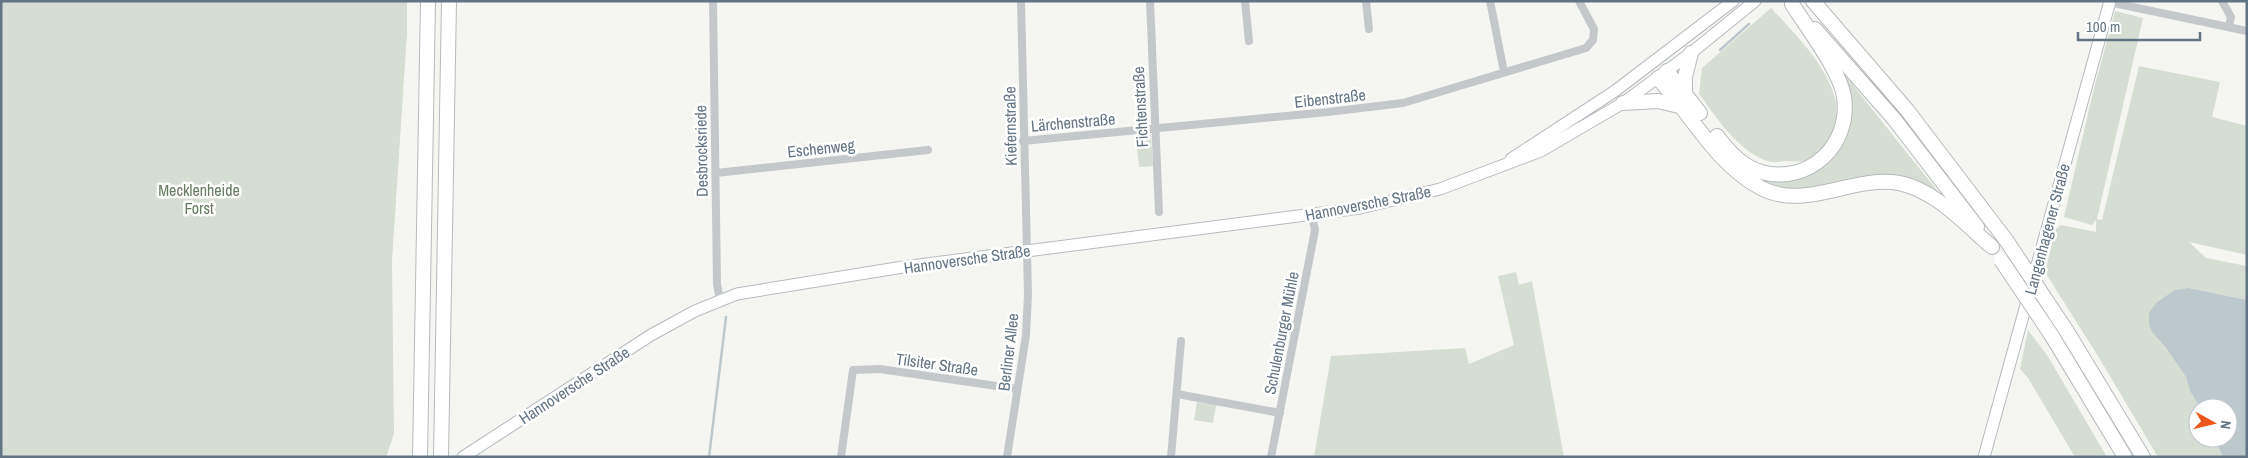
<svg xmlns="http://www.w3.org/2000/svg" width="2248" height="458" viewBox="0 0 2248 458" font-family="'Archivo Narrow',sans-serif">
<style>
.green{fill:#d6ddd2}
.water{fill:#bdc8cd}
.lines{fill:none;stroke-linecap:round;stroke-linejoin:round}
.stream{stroke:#bdc8cd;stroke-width:2.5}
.secondary-casing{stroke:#b7bbc0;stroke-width:13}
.highway-casing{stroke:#b7babd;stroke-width:16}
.street{stroke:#c5c8cb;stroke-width:8}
.secondary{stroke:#fff;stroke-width:11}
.highway{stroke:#fff;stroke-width:14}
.highway-bridge-casing{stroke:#b7babd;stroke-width:16;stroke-linecap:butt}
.highway-bridge{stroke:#fff;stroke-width:14}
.labels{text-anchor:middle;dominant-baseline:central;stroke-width:5;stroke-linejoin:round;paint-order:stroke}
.street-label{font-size:16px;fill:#637484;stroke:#fff}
.park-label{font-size:16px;fill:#667b62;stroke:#fff}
</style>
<rect width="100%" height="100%" fill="#f5f6f1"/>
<!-- green -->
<path class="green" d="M1 1H407V33L392 261 394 434 386 457H1Z
M1771 8C1795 34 1825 63 1835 98 1841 120 1830 154 1805 161 1799 162 1792 161 1786 161 1780 162 1772 163 1767 161 1737 150 1717 118 1699 94L1702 68Z
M2115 11 2143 18 2097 219 2102 220 2139 66 2220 82 2212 117 2247 126V255L2189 242 2206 258 2247 266V300L2189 288 2152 332 2166 348 2186 377 2190 391 2200 408H2198V438H2214L2223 457H2158L2101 361 2045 272 2055 230 2061 225 2096 232V220L2092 225 2064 217 2093 92Z
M1840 69 1943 198 1911 183 1811 191 1763 186 1721 151 1689 105 1723 149 1738 163 1811 173 1823 166 1834 155 1843 142Z
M1151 135 1153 166 1139 167 1136 136Z
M1516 272 1519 285 1532 281 1564 457H1314L1331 356 1465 348 1469 364 1514 345 1498 276Z
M2028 330 2047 355 2107 457H2075L2028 378 2020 369Z
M1197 402 1216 405 1213 423 1194 420Z"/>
<!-- water -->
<path class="water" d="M2189 288 2247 300V457H2223L2214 438H2228V408H2200L2190 391 2186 377 2166 348 2152 332 2149 324V313L2156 303 2175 290Z"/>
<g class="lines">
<!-- stream -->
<path class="stream" d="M1720 50 1749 24
M709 457 726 317"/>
<defs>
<path id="secondary" d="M1511 159 1615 91 1733 1
M463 457 651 335 695 311 737 294 903 267 1360 208 1440 189 1541 151 1623 103 1691 53 1755 1
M1984 457 2110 1"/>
<path id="highway" d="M1813 1 1907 110 2006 240
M1815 29 1894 119 1977 227
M1667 71 1700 113
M1658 78C1691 115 1717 165 1761 188 1805 211 1853 175 1899 183 1935 190 1965 224 1992 247
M1685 94V77L1691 53
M1623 103 1658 101 1683 107
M1717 136C1728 151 1743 167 1761 172 1809 185 1851 145 1844 97 1840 70 1807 28 1792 4
M2066 330 2143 457
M2052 336 2125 457
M420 457 428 1
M441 457 449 1"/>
</defs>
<!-- secondary casing -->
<use href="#secondary" class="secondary-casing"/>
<!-- highway casing -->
<use href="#highway" class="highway-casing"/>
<!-- street -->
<path class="street" d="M713 1 717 284 720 300
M1150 1 1159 212
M1245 1 1249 41
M1366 1 1369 29
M1490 1 1504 72
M2222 1 2231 17 2229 26
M2109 2 2247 31
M1023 141 1328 112 1403 103 1586 48 1593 40 1594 29 1579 1
M716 173 928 150
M1177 394 1280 413
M841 457 853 370 880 369 1017 389
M1007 457 1026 335 1028 294 1021 1
M1171 457 1181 341
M1271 457 1315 230 1312 215"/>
<!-- secondary -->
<use href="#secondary" class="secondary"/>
<!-- highway -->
<use href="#highway" class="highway"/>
<defs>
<path id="highway-bridge" d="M2006 240 2066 330
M2001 260 2052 336"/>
</defs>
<!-- highway-bridge casing -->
<use href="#highway-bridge" class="highway-bridge-casing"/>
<!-- highway-bridge -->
<use href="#highway-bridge" class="highway-bridge"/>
</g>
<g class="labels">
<!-- street labels -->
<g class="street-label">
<text transform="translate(1330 98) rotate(-6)">Eibenstraße</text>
<text transform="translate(1140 107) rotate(-93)">Fichtenstraße</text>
<text transform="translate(1073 122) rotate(-5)">Lärchenstraße</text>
<text transform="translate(1010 126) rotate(-91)">Kiefernstraße</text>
<text transform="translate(821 148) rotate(-6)">Eschenweg</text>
<text transform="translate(701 151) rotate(-91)">Desbrocksriede</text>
<text transform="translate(1368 203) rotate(-11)">Hannoversche Straße</text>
<text transform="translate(2047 229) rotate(-75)">Langenhagener Straße</text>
<text transform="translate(967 259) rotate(-8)">Hannoversche Straße</text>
<text transform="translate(1281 333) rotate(-79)">Schulenburger Mühle</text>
<text transform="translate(1008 352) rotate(-83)">Berliner Allee</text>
<text transform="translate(937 364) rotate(8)">Tilsiter Straße</text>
<text transform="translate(574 385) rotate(-33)">Hannoversche Straße</text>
</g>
<!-- park labels -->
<g class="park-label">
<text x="199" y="190">Mecklenheide<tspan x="199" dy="18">Forst</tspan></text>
</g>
</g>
<!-- border -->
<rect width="2248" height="458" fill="none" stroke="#637484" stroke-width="5"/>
<!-- north arrow -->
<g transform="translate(2213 423) rotate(98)"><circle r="24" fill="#ffffff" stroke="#c1c7ce"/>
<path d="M0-4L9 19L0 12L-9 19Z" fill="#ec561b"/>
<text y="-8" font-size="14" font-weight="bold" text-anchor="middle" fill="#637484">N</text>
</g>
<!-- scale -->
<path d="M2078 32v8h122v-8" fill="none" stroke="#637484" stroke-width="2.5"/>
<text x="2086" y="32" font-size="15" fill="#637484" stroke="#ffffff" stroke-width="4" paint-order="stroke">100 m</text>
</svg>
